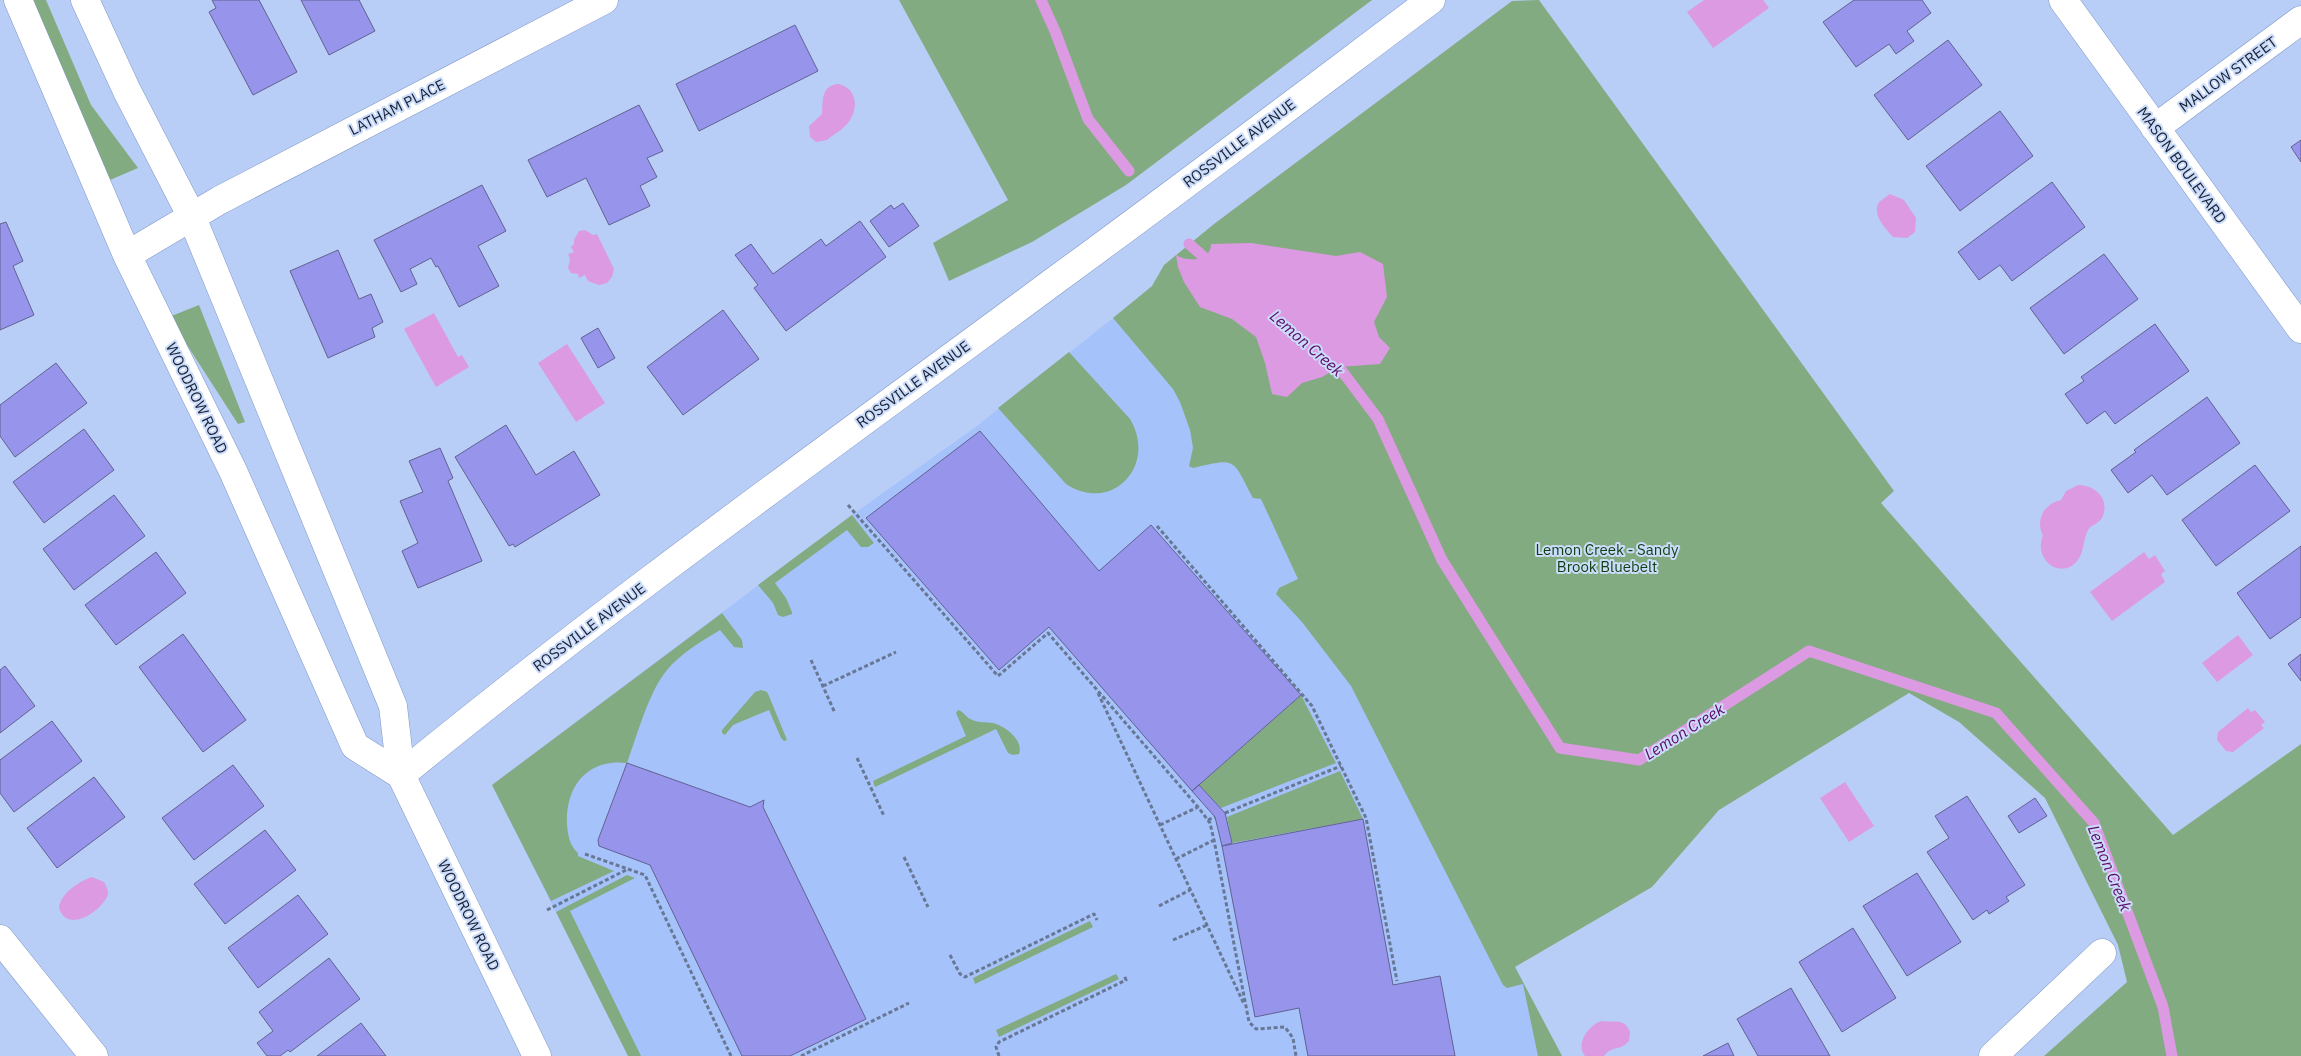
<svg xmlns="http://www.w3.org/2000/svg" width="2301" height="1056" viewBox="0 0 2301 1056" font-family="'IBM Plex Sans',sans-serif">
<style>
.built{fill:#a5c2fa}
.green{fill:#83ab81}
.water{fill:#dc9ae2}
.lines{fill:none;stroke-linecap:round;stroke-linejoin:round}
.stream{stroke:#dc9ae2;stroke-width:11}
.building{fill:#9795eb;stroke:#616192}
.minor-casing{stroke:#7f97c7;stroke-width:29}
.path{stroke:#677794;stroke-width:3;stroke-dasharray:4 2.5;stroke-linecap:butt}
.minor{stroke:#fff;stroke-width:28}
.labels{text-anchor:middle;dominant-baseline:central;stroke-width:4;stroke-linejoin:round;paint-order:stroke}
.street-label{font-size:15px;fill:#172133;stroke:#cbdbfa}
.park-label{font-size:15px;fill:#0c3e0e;stroke:#cbdbfa}
.water-label{font-size:16px;font-style:italic;fill:#5d0966;stroke:#cbdbfa}
</style>
<rect width="100%" height="100%" fill="#b9cef7"/>
<!-- built -->
<path class="built" d="M1155 281 1562 1056H628L492 785 852 515 977 426 1152 287Z"/>
<!-- green -->
<path class="green" d="M32 0H46L91 105 138 168 110 180Z
M899 0H1372L1126 185 1032 242 949 281 933 243 1008 200Z
M1539 0 1894 491 1881 503 2173 835 2301 744V1056H2044L2127 982 2118 945 2045 798 1959 722 1909 693 1719 810 1652 887 1515 967 1562 1056H1538L1523 984 1507 988 1503 985 1351 686 1302 622 1276 594 1279 588 1298 579 1261 499 1253 498C1232 459 1238 457 1193 468L1189 466 1193 448 1190 430 1180 402 1173 389 1113 318 1152 286 1164 265 1214 224 1512 1Z
M199 305 245 422 238 424 169 317Z
M1069 352 1130 419C1158 466 1111 514 1066 484L998 408Z
M852 515 874 543 868 547H861L847 530 775 583 786 598 792 612V614L783 617 778 615 773 603 758 585Z
M722 613 742 640 743 648 734 647 720 630C702 641 681 653 667 670 649 691 637 736 627 763 587 758 565 787 567 825 568 836 570 846 578 853V856L614 871 551 901 492 785Z
M761 690 767 692 769 696 787 740 784 741 781 738 769 710 733 725 725 735 722 733V730L755 692Z
M1301 695 1336 763 1221 808 1199 785Z
M958 710C963 711 965 716 970 719 978 723 986 722 993 723 1005 726 1024 740 1019 754L1013 755 1008 753 996 729 875 787 873 781 966 736 956 713Z
M1340 771 1363 819 1232 843 1227 817Z
M627 875 635 878 570 911 641 1056H628L556 912Z
M1090 921 1093 927 975 984 973 978Z
M1116 974 1119 979 999 1037 996 1030Z"/>
<!-- water -->
<path class="water" d="M1704 0H1763L1769 8 1713 48 1687 12Z
M839 84C861 90 858 116 843 128 838 133 832 135 827 140L816 142 810 137 809 126 822 114C823 100 821 85 839 84Z
M1890 194 1904 200 1916 218 1915 232 1907 238 1893 237C1884 227 1872 215 1879 202Z
M585 230 593 235 597 234 614 269 612 277 607 283 599 285 588 281 585 275 579 278 578 274 571 273 568 268 570 259 568 254 574 252 571 247 574 244V240L579 231Z
M1251 243 1336 256 1360 252 1383 264 1387 297 1374 322 1379 337 1390 348 1380 364 1339 367 1322 377 1302 383 1287 397 1272 394 1265 363 1256 337 1232 319 1200 307 1184 282 1178 267 1176 255C1187 262 1211 262 1211 244Z
M434 313 458 357 462 355 469 367 436 387 404 329Z
M567 344 605 403 576 422 538 363Z
M2078 485C2095 485 2111 499 2102 518 2098 524 2091 525 2088 530 2082 542 2085 556 2073 565 2054 578 2034 555 2043 536 2035 519 2044 504 2061 500L2066 491Z
M2144 552 2149 559 2155 555 2165 571 2161 574 2165 582 2112 621 2090 592Z
M2238 635 2253 655 2217 682 2202 663Z
M2248 708 2251 712 2255 710 2265 722 2261 725 2264 728 2233 752 2226 751 2217 740 2218 732Z
M1845 782 1874 826 1849 842 1820 798Z
M92 877 104 882C106 886 108 889 108 894 106 906 69 937 59 908 60 894 79 881 92 877Z
M1602 1021C1613 1023 1625 1017 1630 1032L1629 1041C1619 1052 1614 1044 1604 1056H1585C1575 1044 1589 1024 1602 1021Z"/>
<g class="lines">
<!-- stream -->
<path class="stream" d="M1041 0 1055 31 1088 119 1129 171
M1189 244 1214 266
M1328 358 1339 367 1378 419 1442 560 1560 748 1639 760 1809 651 1996 713 2094 823 2163 1007 2172 1056"/>
</g>
<!-- building -->
<path class="building" d="M212 0H259L297 72 253 95 209 12 216 8Z
M301 0H359L375 31 329 55Z
M1854 0H1922L1931 13 1907 31 1914 41 1896 54 1889 44 1856 67 1823 22Z
M795 25 818 71 699 131 676 84Z
M1948 40 1982 85 1908 140 1874 95Z
M639 105 663 151 647 158 657 177 640 186 650 206 609 225 586 178 547 197 528 160Z
M2000 111 2033 156 1960 211 1926 166Z
M2301 140V162L2291 147Z
M2052 182 2085 227 2012 281 2000 265 1979 280 1958 252Z
M482 185 506 231 478 246 499 286 459 307 438 266 436 267 431 258 410 269 417 284 401 292 374 240Z
M903 203 919 226 889 247 870 221 891 205 894 209Z
M860 221 886 257 786 331 754 288 758 285 735 255 751 244 773 274 821 239 826 246Z
M6 222 23 261 13 266 34 315 0 330V224Z
M338 250 359 299 371 294 383 322 372 328 375 337 328 358 290 271Z
M2104 254 2138 299 2064 354 2030 308Z
M723 310 759 359 683 415 647 367Z
M2155 324 2189 371 2115 424 2105 411 2087 424 2065 394 2084 381 2081 377Z
M598 328 615 358 598 368 581 338Z
M56 363 87 403 15 457 0 436V405Z
M2207 397 2240 443 2167 495 2152 475 2128 493 2111 470 2136 452 2134 450Z
M506 425 536 475 574 451 600 495 515 547 513 544 509 546 455 457Z
M84 429 114 470 44 523 13 482Z
M980 431 1099 571 1151 525 1301 695 1192 791 1049 627 999 670 866 518Z
M440 448 453 478 448 481 482 561 418 588 402 551 418 543 400 501 423 492 409 461Z
M2255 465 2290 511 2216 566 2182 520Z
M114 495 145 536 74 590 43 549Z
M2301 546V617L2270 639 2237 593Z
M156 552 186 593 116 645 85 605Z
M183 634 246 720 203 752 139 667Z
M2301 654V681L2288 664Z
M5 666 35 706 0 733V670Z
M52 721 82 761 14 812 0 793V760Z
M627 763 750 807 764 800 763 807 866 1019 790 1056H742L650 865 599 846 598 840Z
M233 765 264 806 194 860 162 818Z
M94 777 125 817 57 868 27 828Z
M1199 785 1225 813 1232 843 1222 846 1215 817 1192 791Z
M1967 796 2025 885 2006 897 2009 901 1989 914 1987 910 1973 920 1927 852 1949 838 1935 816Z
M2035 798 2047 816 2019 833 2008 816Z
M1363 819 1393 985 1440 976 1455 1056H1308L1299 1008 1255 1017 1222 846Z
M265 830 296 870 225 924 194 884Z
M1917 873 1961 942 1907 976 1863 906Z
M298 895 328 934 258 988 228 948Z
M1853 928 1896 998 1842 1032 1799 962Z
M329 958 360 999 290 1052 288 1050 280 1056H267L257 1043 273 1031 259 1012Z
M1791 988 1830 1056H1758L1737 1019Z
M361 1023 386 1056H317Z
M1728 1043 1734 1056H1703Z"/>
<g class="lines">
<defs>
<path id="minor" d="M18 0 127 255 233 471 355 746 401 775
M85 0 127 91 191 215 393 706 401 775 537 1056
M2063 0 2301 329
M2155 128 2301 20
M127 255 220 200 604 0
M401 775C613 601 837 442 1057 279 1183 187 1307 93 1431 0
M0 939 94 1056
M1993 1056 2102 953"/>
</defs>
<!-- minor casing -->
<use href="#minor" class="minor-casing"/>
<!-- path -->
<path class="path" d="M848 505 998 676 1048 633 1198 807 1210 823 1214 840 1249 1022 1256 1029 1285 1027 1293 1038 1296 1056
M1157 526 1312 706 1366 818 1397 981
M811 660 835 713
M823 686 896 652
M1098 693 1244 1004
M857 758 884 816
M1225 813 1341 766
M1208 820 1215 817
M1160 825 1198 807
M585 854 645 875 731 1056
M904 857 928 907
M1176 859 1214 840
M1159 906 1190 890
M547 910 628 869
M1173 940 1207 925
M950 955 960 974 965 977 1094 914 1097 920
M801 1056 909 1003
M999 1056 996 1047 999 1042 1126 980 1124 975"/>
<!-- minor -->
<use href="#minor" class="minor"/>
</g>
<g class="labels">
<!-- street labels -->
<g class="street-label">
<text transform="translate(2228 74) rotate(-36)">MALLOW STREET</text>
<text transform="translate(397 107) rotate(-27)">LATHAM PLACE</text>
<text transform="translate(1239 143) rotate(-37)">ROSSVILLE AVENUE</text>
<text transform="translate(2182 165) rotate(54)">MASON BOULEVARD</text>
<text transform="translate(913 384) rotate(-36)">ROSSVILLE AVENUE</text>
<text transform="translate(197 398) rotate(64)">WOODROW ROAD</text>
<text transform="translate(589 627) rotate(-37)">ROSSVILLE AVENUE</text>
<text transform="translate(469 915) rotate(64)">WOODROW ROAD</text>
</g>
<!-- park labels -->
<g class="park-label">
<text x="1607" y="549">Lemon Creek - Sandy<tspan x="1607" dy="17">Brook Bluebelt</tspan></text>
</g>
<!-- water labels -->
<g class="water-label">
<text transform="translate(1307 343) rotate(41)">Lemon Creek</text>
<text transform="translate(1684 731) rotate(-32)">Lemon Creek</text>
<text transform="translate(2110 868) rotate(68)">Lemon Creek</text>
</g>
</g>
</svg>
